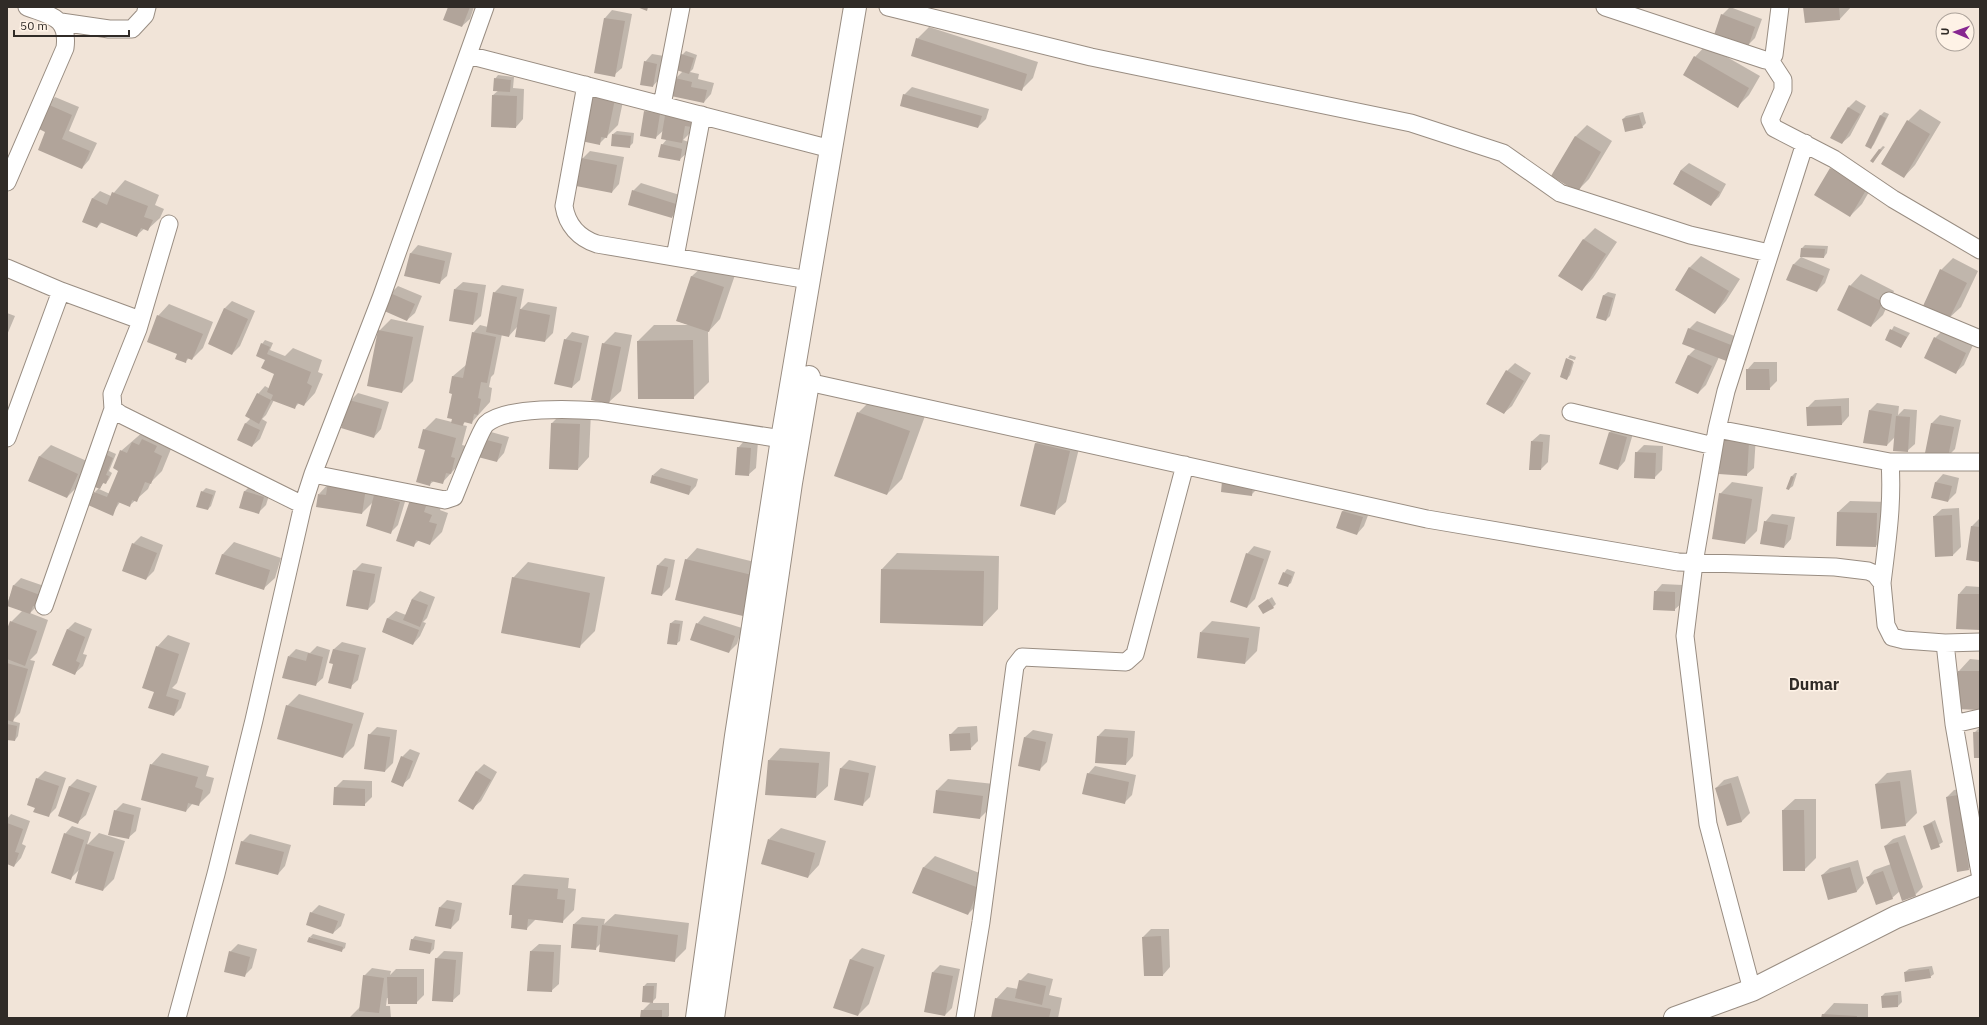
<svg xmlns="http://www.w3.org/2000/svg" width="1987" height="1025" viewBox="0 0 1987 1025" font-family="'IBM Plex Sans',sans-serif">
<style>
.shadow{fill:#0003}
.building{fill:#b1a49a}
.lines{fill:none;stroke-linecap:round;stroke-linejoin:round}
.street-casing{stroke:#998d82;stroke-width:19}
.secondary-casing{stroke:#998d82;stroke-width:24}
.highway-casing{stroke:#998d82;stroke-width:24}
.street{stroke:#fff;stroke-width:17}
.secondary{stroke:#fff;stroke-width:22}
.highway{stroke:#fff;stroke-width:22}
.labels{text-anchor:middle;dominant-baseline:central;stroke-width:3;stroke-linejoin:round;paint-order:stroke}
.district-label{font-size:16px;font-weight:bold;fill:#302b27;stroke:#fef2e6}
</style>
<rect width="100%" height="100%" fill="#f1e4d8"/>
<!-- shadow -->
<path class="shadow" d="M449 7H474L470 19 462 26Z
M1730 7 1762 19 1755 38 1747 46 1722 15Z
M1804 7H1851L1840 19Z
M612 10 632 14 622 68 614 75 595 72 605 18Z
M929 27 1038 62 1033 78 1021 90 917 39Z
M1706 45 1760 76 1749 95 1738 106 1695 57Z
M686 51 697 55 693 69 690 72 699 74 698 79 714 83 711 94 704 102 676 78 683 71 682 55Z
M652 54 664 56 660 78 653 86 645 62Z
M498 75 514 77 513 88 524 89 523 119 516 127 493 95 499 90 495 79Z
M626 87 618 125 599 144 592 94Z
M912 87 989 109 986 119 978 127 904 95Z
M55 97 79 107 69 131 97 143 89 160 82 168 46 131 48 105Z
M1856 100 1866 106 1850 136 1842 143 1849 107Z
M652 104 691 126 689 134 683 140 689 142 687 153 679 160 662 145 667 139 664 130 655 138 645 112Z
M1920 109 1941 122 1915 165 1904 177 1908 121Z
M1643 112 1646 123 1642 127 1623 119 1626 116Z
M1884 112 1889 114 1874 144 1871 148 1881 115Z
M1587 125 1612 141 1589 179 1577 191 1575 137Z
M617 131 634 133 633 143 629 147 613 134Z
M1883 146 1885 147 1876 158 1880 149Z
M590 151 624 157 619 184 612 192 582 159Z
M1842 157 1877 178 1862 204 1850 216 1831 169Z
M1689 163 1726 184 1719 197 1711 204 1674 183 1681 170Z
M125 180 159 195 155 205 164 209 160 218 148 229 145 228 136 236 102 222 97 227 92 199 100 191 111 196Z
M641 183 683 196 679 209 672 217 633 191Z
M1595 228 1617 242 1593 278 1582 290 1583 240Z
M418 245 452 253 447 276 439 283 405 275 411 253Z
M1805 245 1828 246 1827 253 1824 257 1802 248Z
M1701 256 1740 279 1726 301 1715 313 1676 290 1690 267Z
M1801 257 1830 269 1825 283 1817 291 1793 265Z
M1953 258 1978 271 1961 307 1949 318 1941 270Z
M704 265 735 275 720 319 708 332 709 382 693 398 638 341 654 325H690L677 321 692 276Z
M1861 274 1894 291 1883 315 1871 326 1850 286Z
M463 282 486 285 481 316 473 324 455 289Z
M502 285 524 289 520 310 528 302 557 307 553 333 545 341 517 327 509 336 502 334 494 374 491 377 489 387 492 388 490 402 472 422 466 421 462 425 467 426 462 445 466 446 462 461 442 483 434 481 430 484 424 430 436 418 452 422 453 376 466 365 473 333 480 325 488 327 494 293Z
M398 286 422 296 415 313 407 320 390 294Z
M1608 292 1616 294 1610 316 1606 320 1598 317 1604 295Z
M232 301 255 311 240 346 232 354 224 309Z
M169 304 213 322 203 348 192 359 189 358 185 362 158 316Z
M7 313 15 316 7 335Z
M391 319 424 326 413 381 402 392 379 331Z
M1697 321 1742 339 1719 357 1706 385 1698 393 1676 382 1689 355 1696 348 1689 329Z
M1894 326 1910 333 1901 347 1886 340Z
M1943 330 1973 345 1964 365 1956 372 1935 338Z
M572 332 589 336 580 380 572 387 565 340Z
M615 332 632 335 621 391 609 402 603 344Z
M265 340 273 343 270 350 285 356 293 348 322 360 318 372 323 374 315 393 304 405 299 403 294 408 274 400 266 415 262 419 267 422 260 439 252 446 238 440 246 423 251 418 258 394 265 386 270 389 277 369 266 360 262 344Z
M1570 355 1576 357 1575 360 1568 358Z
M1567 358V360L1574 362 1570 375 1567 379Z
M1754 362H1777V381L1769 389 1747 370Z
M1515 363 1531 373 1512 406 1504 413 1507 371Z
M358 393 389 402 381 429 374 437 350 401Z
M873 398 925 416 902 479 887 494 858 413Z
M1849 398V416L1842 424 1807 408 1815 400Z
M1877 403 1899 406 1898 415 1904 409 1917 410 1915 444 1907 451 1895 437 1887 445 1870 410Z
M564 411 591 412 589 457 578 469 550 468 552 423Z
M1940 415 1961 420 1955 449 1948 456 1926 452 1932 423Z
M1617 425 1634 430 1625 461 1618 469 1610 432Z
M144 431 173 444 162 471 151 482 148 489 129 506 120 502 112 514 95 492 99 488 91 485 107 450 116 454 109 471 112 473 109 479 106 483 104 482 99 489 110 494 120 470 121 451Z
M491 432 509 437 504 453 497 461 483 440Z
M1048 432 1081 440 1066 502 1054 513 1021 505 1036 443Z
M1730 433 1756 435 1754 468 1746 475 1723 440Z
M1540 434 1550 435 1548 462 1541 469 1532 441Z
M745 440 758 441 756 468 748 475 738 448Z
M51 445 89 462 78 486 67 497 39 457Z
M1644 445 1663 446 1662 470 1654 478 1636 453Z
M661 468 698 479 696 486 689 494 653 475Z
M340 471 377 477 374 497 383 488 407 495 398 525 391 532 374 501 362 513 319 494Z
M1795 473H1797L1793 486 1789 489 1792 476Z
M1943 474 1959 478 1956 493 1948 501 1932 497 1936 482Z
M1732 482 1763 487 1757 531 1745 543 1720 494Z
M252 484 271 489 266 505 259 512 240 507 245 491Z
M423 486 438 492 443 503 440 510 448 513 442 532 430 544 419 540 413 546 411 498Z
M1259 487 1251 495 1222 491Z
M206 488 216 491 211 506 208 509 202 492Z
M1850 501 1889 502 1887 534 1876 546 1838 512Z
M1350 503 1370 510 1364 526 1357 534 1337 528 1343 511Z
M1959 508 1961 547 1953 555 1936 556 1934 516 1942 509Z
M1772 514 1795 517 1791 539 1784 547 1765 522Z
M1979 519H1980V561L1972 526Z
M141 536 163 545 154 571 146 579 133 544Z
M234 542 281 558 275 578 263 589 216 573 223 554Z
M1254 546 1271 551 1255 599 1247 607V554Z
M697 548 763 564 754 603 742 615 686 560Z
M897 553 999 556 998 609 983 625 882 569Z
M665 558 675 560 670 587 662 595 658 565Z
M528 562 605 577 595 631 579 647 513 578Z
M362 563 382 567 375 602 368 609 354 571Z
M1287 569 1295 572 1291 583 1287 586 1284 573Z
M21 578 47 587 37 606 30 613 48 620 37 653 30 660 35 661 20 713 12 721 20 723 18 736 15 740 7 739V632L11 622 22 611 7 604 14 585Z
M1662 584 1683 585 1682 603 1674 610 1655 592Z
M1966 586 1980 587V629L1959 594Z
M420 591 435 597 427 618 423 622 426 623 420 636 413 644 383 632 388 618 396 611 406 615 412 599Z
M1272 597 1276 604 1273 607 1259 606Z
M704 616 742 628 737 644 729 652 697 624Z
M675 620 683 621 680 641 676 644 671 623Z
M1212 621 1260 627 1257 651 1245 663 1201 632Z
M75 622 92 629 83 654 87 655 83 666 75 673 67 630Z
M168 635 190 643 177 683 172 688 186 693 181 708 174 715 155 692 157 647Z
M342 642 366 648 358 680 350 687 334 663 331 662 334 649Z
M317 646 330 650 323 678 315 685 289 656 296 649 310 653Z
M1970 659 1980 660V709L1959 671Z
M299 694 364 713 354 746 343 757 287 706Z
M977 726 978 741 970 749 950 735 958 727Z
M377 727 397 730 393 763 385 771 369 735Z
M1980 727V757L1974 733Z
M1105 729 1135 731 1133 756 1126 764 1098 736Z
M1033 730 1053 734 1047 762 1039 770 1025 737Z
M780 748 830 752 828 786 816 797 769 760Z
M410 749 420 753 410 778 402 785V757Z
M162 753 209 766 206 776 214 778 210 793 198 805 193 803 186 811 151 765Z
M849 760 876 766 870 797 862 805 835 799 841 768Z
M484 764 497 772 481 801 473 808 476 772Z
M1095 766 1136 775 1132 795 1124 803 1088 774Z
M1911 770 1917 813 1905 825 1876 784 1887 773Z
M45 771 66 778 56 808 48 816 36 807 37 779Z
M1738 776 1750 813 1742 821 1727 825 1716 788 1724 780Z
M77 779 97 786 86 815 78 822 59 815 70 786Z
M948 779 994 784 992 806 980 818 937 790Z
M343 780 372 781V797L364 805 335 788Z
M1965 788 1976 861 1968 869 1947 797 1954 790Z
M1795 799H1816V858L1804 870 1783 810Z
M123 803 141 808 136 831 128 838 115 811Z
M11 814 30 821 22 844 26 846 21 858 14 866 7 863V819Z
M1935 820 1943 842 1932 849 1924 826Z
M72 826 91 832 87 845 99 833 125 841 114 879 103 890 80 869 71 878 65 834Z
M781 828 826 841 819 865 808 877 769 839Z
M250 834 291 845 285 866 278 874 242 842Z
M1905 835 1923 887 1915 895 1900 891 1892 898 1867 878 1874 870 1891 864 1885 846 1893 839Z
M935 856 990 877 980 902 968 914 914 893 924 867Z
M1858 860 1864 883 1857 891 1829 899 1822 875 1830 868Z
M524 874 569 878 568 888 576 889 574 910 562 922 536 919 527 928 513 885Z
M447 900 462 903 459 920 451 928 440 907Z
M319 905 345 914 341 926 333 933 311 913Z
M615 914 689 923 686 949 674 961 601 943 595 949 574 924 582 917 605 919 604 924Z
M1151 929H1169L1170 967 1163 975 1143 937Z
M313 934 346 943 345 948 341 951 310 937Z
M415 936 435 940 434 949 430 953 412 940Z
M238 944 257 949 252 968 244 976 230 952Z
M539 944 561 945 559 984 551 991 531 951Z
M862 948 885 955 869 1004 858 1015 851 959Z
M444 951 463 952 460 994 452 1001 436 959Z
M940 965 960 969 952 1008 945 1015 933 972Z
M1932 966 1934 974 1930 977 1905 972 1909 969Z
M372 968 391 971 390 975 396 969H424V995L416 1003 387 998 386 1006H390L391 1018H349L360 1007 364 976Z
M1028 973 1053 979 1049 995 1062 998 1058 1018H992L996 999 1007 987 1018 989 1020 981Z
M647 983H657L656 998 651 1003H669V1016L667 1018H641L642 1011 651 1002 644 986Z
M1901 991 1902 1002 1898 1006 1882 996 1885 993Z
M1834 1003 1868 1004V1018H1822L1823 1015Z"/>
<!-- building -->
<path class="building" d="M448 7H470L462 27 443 20Z
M637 7H648L647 11Z
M1803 7H1839L1840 20 1805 23Z
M1721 14 1755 27 1748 47 1714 35Z
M604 18 625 21 615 77 594 73Z
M916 38 1027 74 1022 91 911 56Z
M681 54 694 58 689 74 676 70Z
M1694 56 1749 88 1738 108 1683 75Z
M644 61 657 64 653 87 640 85Z
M494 78 511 80 510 92 493 91Z
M675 78 692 82 691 87 707 90 704 103 671 96Z
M591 94 615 99 607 138 601 137 600 145 581 141Z
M903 94 982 116 978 128 900 106Z
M492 95 517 96 516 128 491 127Z
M47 104 72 115 62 139 90 151 82 169 38 150 45 132 37 128Z
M1848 107 1860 114 1842 144 1830 138Z
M666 110 694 115 692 127 685 126 682 143 661 139Z
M644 111 660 114 656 139 640 136Z
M1639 115 1643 128 1625 132 1622 119Z
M1880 115 1886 118 1871 149 1865 146Z
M1907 120 1930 134 1904 178 1881 164Z
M612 134 631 136 630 148 611 146Z
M1575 136 1601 152 1578 192 1551 176Z
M661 144 682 149 680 161 658 157Z
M1879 149 1882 150 1873 163 1870 161Z
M581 158 617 165 612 193 576 186Z
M1830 168 1866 190 1850 217 1814 195Z
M1681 170 1720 192 1711 206 1673 184Z
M632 190 676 204 672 218 628 205Z
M112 192 148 206 144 217 153 220 148 231 141 228 137 237 100 222 97 228 82 222 92 198 107 205Z
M1583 239 1606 254 1582 291 1558 276Z
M1801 248 1825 249 1824 258 1800 257Z
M410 253 445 261 440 284 404 276Z
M1793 264 1824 276 1817 292 1786 280Z
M1689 267 1729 291 1715 314 1675 290Z
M1940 269 1967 283 1949 319 1923 306Z
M691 276 724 287 709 332 676 321Z
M1849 285 1883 302 1871 327 1837 310Z
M454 289 478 293 473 325 449 321Z
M493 292 517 297 509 337 486 332Z
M390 293 415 304 407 321 382 310Z
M1603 295 1613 298 1606 321 1596 318Z
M224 308 248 319 232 355 208 344Z
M520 309 550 315 545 342 515 337Z
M157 315 203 334 192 360 187 358 186 363 175 359 177 354 147 342Z
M1688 328 1736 347 1729 362 1682 344Z
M1890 329 1907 337 1901 348 1885 340Z
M378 330 413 337 402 393 367 386Z
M472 332 496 337 487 383 481 382 478 398 481 399 478 415 474 414 472 424 464 422 463 426 451 423 452 419 447 418 452 394 449 393 452 376 463 378Z
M1934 337 1966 353 1956 374 1924 358Z
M564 339 582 343 572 388 554 384Z
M693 340 694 399H638L637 341Z
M261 343 270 347 267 354 311 372 307 383 312 386 304 406 297 403 295 409 271 400 273 395 267 392 274 374 261 368 265 360 256 356Z
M602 343 621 347 609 404 591 400Z
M1688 355 1712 366 1698 394 1675 383Z
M1566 358 1573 361 1567 380 1560 377Z
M1746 369H1769L1770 390H1746Z
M1506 370 1524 381 1504 414 1486 404Z
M257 393 271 400 259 424 245 416Z
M349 400 382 409 374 438 341 428Z
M1841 406 1842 425 1807 426 1806 407Z
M1869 410 1892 414 1887 446 1863 443Z
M857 412 910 431 887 495 834 476Z
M1896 416 1910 417 1908 452 1893 451Z
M245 423 260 430 252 447 237 440Z
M551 423 580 424 578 470 549 469Z
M1931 423 1954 427 1948 457 1925 453Z
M423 429 456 438 451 457 455 458 451 474 446 473 443 484 431 481 430 486 416 482 425 450 418 448Z
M1609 432 1627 437 1618 470 1599 464Z
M142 439 157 446 154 452 162 456 151 484 145 482 137 502 132 500 130 507 118 502 113 516 88 505 94 492 107 497 118 471 113 468 120 450 127 453 132 442 139 445Z
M483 439 502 444 497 462 478 457Z
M1722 440 1749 442 1747 476 1719 474Z
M1531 441 1543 442 1541 470H1529Z
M1035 443 1070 451 1055 515 1020 506Z
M737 447 751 448 749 476 735 475Z
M1635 452 1656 453 1655 479 1634 478Z
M103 453 113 458 106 475 109 476 106 484 103 483 100 489 90 485Z
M39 456 78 474 67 498 28 481Z
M652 475 691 486 689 495 650 483Z
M1791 476 1794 477 1789 490 1786 489Z
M1222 481 1253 485 1252 496 1221 492Z
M328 482 366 488 362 514 316 507 318 494 326 495Z
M1935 482 1952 486 1948 502 1931 498Z
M201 491 213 495 208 510 196 507Z
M244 491 264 497 259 514 239 508Z
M1719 493 1752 499 1745 544 1712 539Z
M374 495 400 502 391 534 366 526Z
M411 497 427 503 424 512 432 515 429 522 437 524 430 545 416 540 414 547 396 541Z
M1342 511 1363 517 1357 535 1336 528Z
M1837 512 1877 513 1876 547 1836 546Z
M1952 515 1953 556 1935 557 1933 516Z
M1764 521 1788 525 1784 548 1760 544Z
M1971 526 1980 527V562L1966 560Z
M132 543 157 553 146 580 122 571Z
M1246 553 1264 559 1247 608 1230 602Z
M222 554 270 570 264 590 215 574Z
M685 559 752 575 743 616 675 600Z
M657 565 668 567 662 596 651 594Z
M881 569 984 571 983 626 880 623Z
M353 570 375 574 368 610 346 606Z
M1283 572 1292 576 1288 587 1278 584Z
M512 577 590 593 580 648 501 633Z
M13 585 40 595 36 607 33 606 30 614 7 606Z
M1654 591 1675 592V611L1653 610Z
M1958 594H1980V630L1956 629Z
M412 599 428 605 420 627 403 620Z
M1268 599 1274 608 1263 614 1258 606Z
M387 618 419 630 413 645 382 632Z
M10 621 37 631 25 666 7 659V629Z
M670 623 680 624 677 645 667 644Z
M696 623 735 636 729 653 690 640Z
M67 629 85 637 76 661 80 663 75 675 52 665Z
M1200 632 1249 638 1245 664 1197 658Z
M156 646 179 654 166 696 179 700 174 716 148 708 154 692 142 688Z
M333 649 359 655 351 689 328 683 333 664 329 663Z
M308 653 323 657 316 686 282 678 288 656 306 661Z
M7 663 28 669 13 722 7 720Z
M1958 671H1980V710L1956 709Z
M286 705 353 724 343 758 277 739Z
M7 724 17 726 15 741 7 740Z
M1973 732H1980V758H1974Z
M970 733 971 750 950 751 949 734Z
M368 734 390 737 385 772 364 769Z
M1097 736 1128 738 1126 765 1095 763Z
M1024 737 1046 742 1040 771 1018 766Z
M401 756 413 761 403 787 391 782Z
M768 760 819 763 816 798 765 795Z
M150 764 198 777 195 787 203 790 199 806 188 803 186 812 141 800Z
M840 768 869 773 863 806 834 800Z
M476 771 491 780 473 810 458 801Z
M1087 773 1129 782 1125 804 1082 794Z
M36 778 59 786 49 817 33 812 35 808 27 805Z
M1900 781 1906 826 1881 829 1875 784Z
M1731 783 1742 822 1727 826 1715 788Z
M69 786 90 793 78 824 58 816Z
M334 787 365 789V806L333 805Z
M936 790 983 796 980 819 933 813Z
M1958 795 1969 870 1957 872 1946 797Z
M114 810 134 815 129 839 108 835Z
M1782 810H1804L1805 871H1783Z
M7 823 23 829 15 852 19 853 14 867 7 864Z
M1932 823 1940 847 1931 850 1923 826Z
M64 833 84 840 71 880 51 873Z
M768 839 815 853 808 878 761 864Z
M241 841 284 852 278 875 235 864Z
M1898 842 1916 896 1902 901 1884 846Z
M86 844 114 852 103 891 75 883Z
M923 867 979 888 968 915 912 893Z
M1850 867 1857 892 1828 900 1821 875Z
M1883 871 1893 899 1876 905 1866 877Z
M512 885 558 889 557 899 565 900 563 923 528 919 527 930 511 928 512 915H509Z
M439 907 455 910 451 929 435 926Z
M310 912 338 921 333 934 306 925Z
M573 924 598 926 596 950 571 948Z
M602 925 678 935 675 962 599 952Z
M1161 936 1163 976H1144L1142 937Z
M309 937 343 947 342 952 307 942Z
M411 939 432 943 430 954 409 950Z
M229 951 250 957 245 977 224 972Z
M530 951 554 952 552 992 527 991Z
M435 958 456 960 453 1002 432 1001Z
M850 959 874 967 858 1016 833 1008Z
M1929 969 1931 978 1905 982 1904 972Z
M932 972 953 976 945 1016 924 1012Z
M363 975 384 978 379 1013 359 1011Z
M387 977H417V1004H388Z
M1019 980 1046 986 1042 1005 1015 998Z
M643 986H654L653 1003 642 1002Z
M1898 995V1007L1882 1008 1881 996Z
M995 998 1051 1009 1049 1018H991Z
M641 1010H662V1018H640Z
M1822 1014 1857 1016V1018H1821Z"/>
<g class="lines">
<defs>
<path id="street" d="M888 7 1091 57 1411 123 1503 153 1560 193 1690 235 1769 253
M1605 7 1765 60H1770L1774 55 1780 7
M61 22 109 29H132L145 15 147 7
M468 55 831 149
M1770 60 1783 80V90L1770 120 1774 128 1834 159 1893 199 1980 250
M586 85 564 206C567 225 579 238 597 244L809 280
M662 105 681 7
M7 182 65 48C69 17 51 16 27 7
M169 224 138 329 112 394 113 409 120 414 303 505
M675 257 702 115
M7 268 61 291 140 320
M1889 301 1980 339
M808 382 1427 519 1678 562 1835 567 1868 571 1875 574 1882 583 1886 625 1892 637 1904 640 1945 643
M1571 412 1714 446
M1717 429 1890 462C1893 503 1887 542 1882 583
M7 438 61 291
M1890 462H1980
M313 474 445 500 454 497C459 485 480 430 486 424 506 406 574 409 600 411L782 439
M44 606 113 409
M1980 642 1945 643 1954 724 1980 873
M1954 724 1980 718
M1752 990 1708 824 1685 636 1694 563 1717 429 1726 391 1805 143
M177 1018 216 874 254 720 303 505 313 474 381 298 485 7
M965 1018 981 922 1015 666 1022 657 1126 662 1135 654 1185 465"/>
<path id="secondary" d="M697 1018 736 736 782 439 855 7
M713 1018 791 483 809 377"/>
<path id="highway" d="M1675 1018 1752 990 1896 917 1980 884"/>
</defs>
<!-- street casing -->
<use href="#street" class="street-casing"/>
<!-- secondary casing -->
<use href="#secondary" class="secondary-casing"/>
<!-- highway casing -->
<use href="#highway" class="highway-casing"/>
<!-- street -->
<use href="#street" class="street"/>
<!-- secondary -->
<use href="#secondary" class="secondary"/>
<!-- highway -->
<use href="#highway" class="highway"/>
</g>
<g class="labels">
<!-- district labels -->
<g class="district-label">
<text x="1814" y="684">Dumar</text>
</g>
</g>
<!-- border -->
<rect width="1987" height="1025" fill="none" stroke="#302b27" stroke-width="16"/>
<!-- north arrow -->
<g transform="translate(1955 32) rotate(272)"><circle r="19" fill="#fef2e6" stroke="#aca29a"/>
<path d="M0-3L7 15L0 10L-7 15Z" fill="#872690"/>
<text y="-6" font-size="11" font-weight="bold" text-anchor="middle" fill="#302b27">U</text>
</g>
<!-- scale -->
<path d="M14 30v6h115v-6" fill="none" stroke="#302b27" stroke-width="2"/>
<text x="20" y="30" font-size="12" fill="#302b27" stroke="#fef2e6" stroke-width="3" paint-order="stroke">50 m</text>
</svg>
